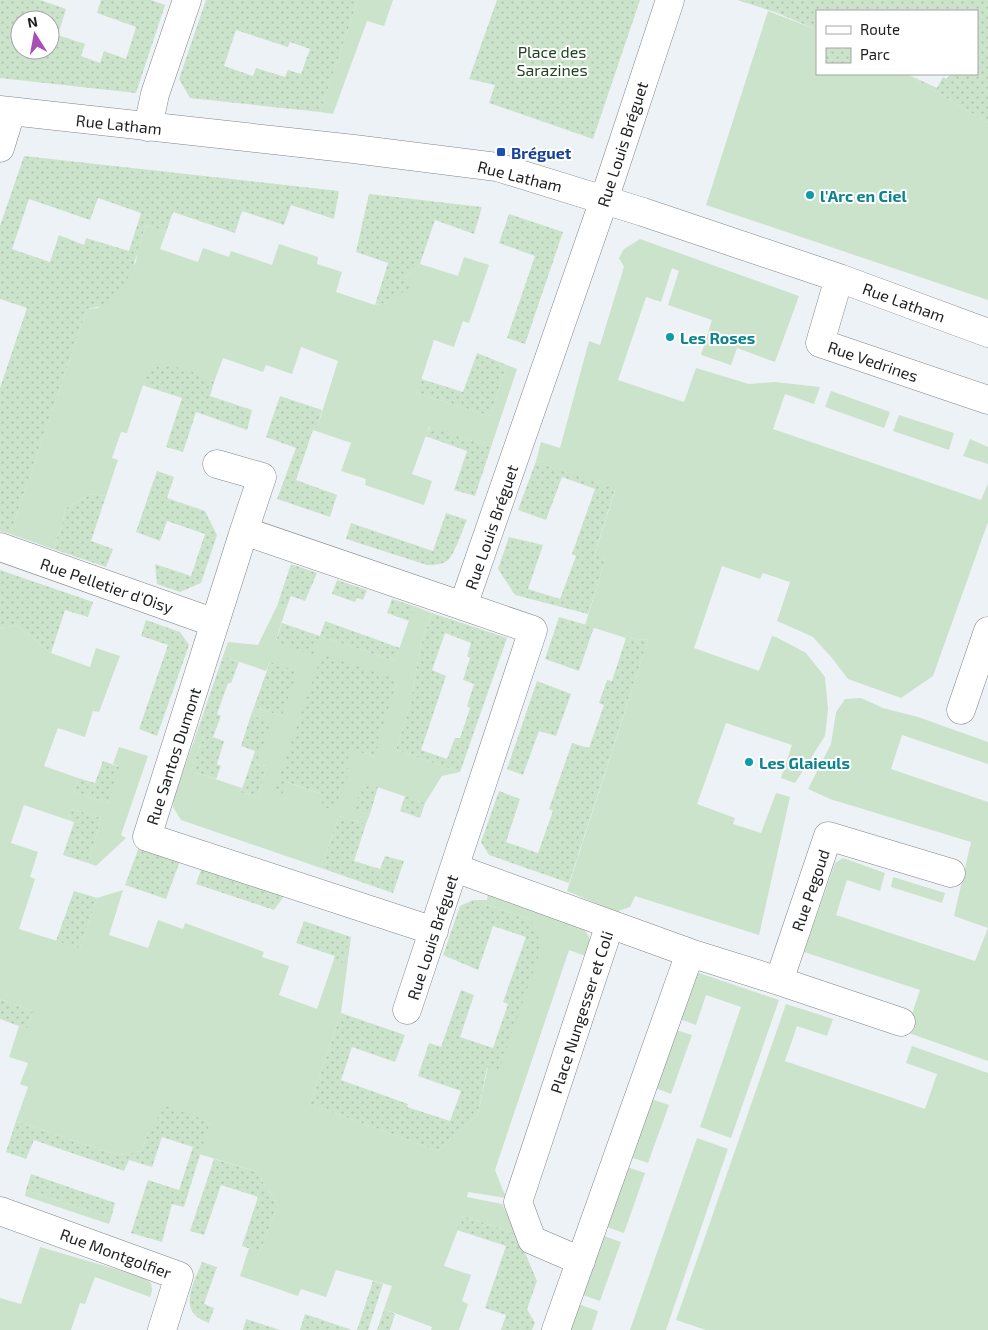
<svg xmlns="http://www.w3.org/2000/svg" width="988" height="1330" viewBox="0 0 988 1330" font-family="'Exo 2',sans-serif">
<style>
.grass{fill:#cbe3ca;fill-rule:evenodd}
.park{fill:url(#park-dots);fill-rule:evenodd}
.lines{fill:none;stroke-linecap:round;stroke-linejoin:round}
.minor-casing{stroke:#808489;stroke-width:29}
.minor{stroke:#fff;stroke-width:28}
.transit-dot{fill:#1a4fb4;stroke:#fff;stroke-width:2}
.culture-dot{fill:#0f9aa8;stroke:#fff;stroke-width:2}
.labels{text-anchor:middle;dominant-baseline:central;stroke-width:4;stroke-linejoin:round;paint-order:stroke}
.park-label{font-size:16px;fill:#204420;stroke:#fff}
.street-label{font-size:16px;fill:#1e1f21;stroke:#fff}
.transit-label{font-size:16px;font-weight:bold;fill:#164399;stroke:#fff;text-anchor:start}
.culture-label{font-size:16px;font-weight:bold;fill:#0d838f;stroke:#fff;text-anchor:start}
</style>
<defs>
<pattern id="park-dots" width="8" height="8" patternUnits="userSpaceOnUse" patternTransform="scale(1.25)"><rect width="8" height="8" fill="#cbe3ca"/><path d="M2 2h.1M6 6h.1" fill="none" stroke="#aec2ad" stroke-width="1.8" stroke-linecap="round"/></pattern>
</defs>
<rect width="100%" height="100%" fill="#edf2f7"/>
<!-- grass -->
<path class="grass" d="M358 0H393L384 26 367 21 333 114 320 112Z
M768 11 817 30V74H907L988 123V300L706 205Z
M146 225 166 232 160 249 198 262 203 248 229 257 231 251 272 265 279 244 318 257 317 264 342 272 336 292 375 305 387 303 405 277 420 264 458 276 464 257 489 265 469 323 463 321 454 347 434 340 417 393 490 416 507 365 517 369 491 447 429 427 412 474 432 481 424 505 365 485 366 479 341 471 351 443 316 431 338 361 301 347 292 374 266 365 263 372 223 358 214 382 199 375 159 366 148 373 145 386 143 385 127 433 121 432 112 458 118 460 106 496 90 494 65 509 63 522 53 549 10 534 87 309 98 308 136 262 137 253Z
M640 239 799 296 775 362 737 348 731 365 701 355 712 320 668 305 679 271 672 268 661 302 646 297 618 380 684 402 696 368 749 384 775 382 820 387 814 404 785 394 773 429 981 500 988 483V522L933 676 901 698 848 679 832 658 813 637 777 621 790 582 763 573 760 579 722 566 694 648 759 671 772 636 776 637 806 653 825 677 828 709 825 736 795 783 781 778 792 745 726 723 697 804 735 818 733 824 761 833 776 793 790 797 759 935 635 896 630 907 616 912 567 891 648 640 626 638 585 625 606 558 595 554 615 490 536 461 541 442 560 448 589 341 600 345 624 267 619 258 624 249Z
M831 391 890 412 884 428 825 407Z
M899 415 954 433 949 450 893 431Z
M970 439 988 447V464L963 456Z
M277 606 286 609 276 640 320 636 395 661 414 606 432 613 421 645 410 705 396 750 460 772 442 776 425 803 365 783 354 809 370 814 366 824 339 816 321 868 181 820 173 807 174 797 197 732 204 735 191 771 242 788 241 792 258 797 267 766 256 764 271 722 251 715 254 707 282 716 270 662 266 671 223 656 228 642 258 645ZM398 680 375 745 374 757 351 748 344 768 349 769 325 795 286 782Z
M17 625 51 653 90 667 96 648 120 656 99 712 93 711 85 737 58 728 44 766 78 778 74 792 108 803 119 766 113 764 119 747 148 756 121 835 126 838 96 866 88 863 101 818 72 809 68 820 24 805 11 843 38 852 30 877 35 879 19 929 80 948 97 898 123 890 109 935 148 948 158 920 183 929 185 923 264 952 262 957 289 966 279 995 317 1009 333 962 342 964 351 937 341 1013 310 1104 438 1151 478 1114 488 1066 499 1070 531 920 473 900H487L488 893 582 927C592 938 591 943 591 958L569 950 495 1170 506 1198 468 1192 467 1197 502 1204 517 1234 463 1216 444 1266 471 1275 462 1301 468 1304 459 1330H431L432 1327 384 1309 392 1286 336 1270 326 1297 301 1289 298 1296 240 1276 249 1248 260 1252 278 1204 255 1171 199 1154 210 1122 148 1132 142 1151 117 1155 16 1121 28 1087 20 1084 28 1063 9 1057 19 1026 27 1029 33 1011 0 999V628Z
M861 698 883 708 918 717 988 742V764L902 735 891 769 988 802V1061L906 1032 920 990 804 952 835 863 843 858 885 873 880 891 847 880 836 915 975 961 988 928 954 916 971 842 830 799 808 789 831 744 836 712 845 699Z
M893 877 945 893 942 903 891 887Z
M696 972 779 1000 731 1138 700 1127 741 1007 706 995 696 1025 680 1019Z
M786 1004 833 1019 827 1036 797 1026 785 1061 925 1109 937 1074 906 1063 912 1046 988 1073V1330H706L676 1320Z
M676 1030 692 1035 671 1094 655 1088Z
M651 1099 669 1105 648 1163 630 1157Z
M697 1138 728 1149 666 1330H630Z
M627 1167 645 1173 624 1233 607 1227Z
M26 1190 111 1218 109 1224 25 1196Z
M604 1236 621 1242 600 1301 583 1295Z
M40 1247 143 1277 151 1283 152 1291 150 1297 95 1277 85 1304 80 1303 71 1330H0V1298L21 1304Z
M578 1304 598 1311 592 1330H569Z"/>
<!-- park -->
<path class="park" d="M0 0H40L66 9 58 35 85 44 81 56 100 63 104 51 126 59 136 27 97 13 101 0H151L165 5 136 93 0 78ZM20 20H50V50H20Z
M206 0H358L320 112 190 98 179 79ZM236 30 288 47 290 42 310 49 301 74 288 70 285 77 256 68 253 76 224 66Z
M497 0H640L593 139 489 103 495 85 469 79Z
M737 0H988V123L907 74 937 88 943 77 947 79 950 74H977V11H817V30L775 12Z
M24 156 339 191 334 219 291 205 284 225 242 211 235 233 173 212 166 232 146 225C134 259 130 304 87 309L10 534 0 531V388L27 308 0 299V226ZM98 198 141 213 129 251 86 238 84 245 59 235 50 262 12 249 29 199 90 220Z
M369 194 482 207 474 234 435 220 420 264 405 277 409 288 387 303 375 305 388 263 356 252Z
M509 214 563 232 525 344 507 338 535 256 499 243Z
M477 353 507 365 490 416 417 393 421 379 463 392Z
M159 366C183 366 194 372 214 382L210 396 252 410 247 430 196 412 183 452 166 447 182 398 145 386 147 373Z
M280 396 322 410 316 431 313 430 296 480 337 495 330 517 277 499 296 448 266 437Z
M430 427 491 447 475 496 454 490 467 451 425 436Z
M536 461 615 489 595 553 606 558 588 614 515 595 498 569 509 537 543 545 528 589 560 599 576 556 572 554 595 489 562 477 546 520 518 510Z
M157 471 174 477 167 498 205 511 217 535 201 583 180 592 157 584 155 564 191 576 205 534 167 521 160 541 136 532Z
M90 494 106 496 91 541 113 549 106 567 53 549 63 522 65 509Z
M446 513 467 520C462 530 455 555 447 561 441 565 433 565 427 565L346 539 351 523 433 551Z
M291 564 317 573 305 601 291 596 286 609 277 606Z
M0 570 93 602 88 617 65 610 51 653 17 625 0 628Z
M337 580 367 590 363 600 357 598 355 602 332 594Z
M392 599 414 606 409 621 387 613Z
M432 613 507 638 460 772 396 750 410 705 421 645ZM445 633 471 643 467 656 470 658 463 680 474 684 467 706 470 708 460 738H455L447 759 421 750 446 676 432 670Z
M559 617 594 627 579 671 545 659Z
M146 620 180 632 189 645 157 736 139 729 168 645 141 636Z
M325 621 400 648 395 661 320 636 313 656 276 641 282 623 320 636Z
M626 638 648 640 569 883 489 855 481 842 499 791 520 799 506 842 538 853 553 811 549 809 572 743 589 748 604 705 599 703 607 680 612 681Z
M322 654 398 680 376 745 378 746 375 757 351 749 345 767 350 769 335 811 321 806 325 795 287 782 282 795 274 792Z
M223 656 239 662 231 683H228L217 714 221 716 213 737 224 741 217 764 221 766 216 779 191 771 204 735 197 732Z
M270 662 297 671 282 716 254 707Z
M537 681 571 694 556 736 539 731 523 775 507 769Z
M251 715 272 722 256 764 267 766 258 797 241 792 255 751 241 746Z
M103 761 120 767 108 803 74 792 78 778 95 783Z
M365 782 378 787 370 814 353 809Z
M405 796 425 803 420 818 400 811Z
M72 809 101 818 88 863 63 855 74 822 68 820Z
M339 816 366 824 354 861 380 869 385 856 404 861 393 893 321 868Z
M139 847 180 861 166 899 125 885Z
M202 867 285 895 274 910 196 884Z
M74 891 97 898 80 948 56 941Z
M473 900 531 920 542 946 499 1071 487 1067 478 1114 438 1151 310 1104 341 1013 405 1035 395 1062 352 1047 341 1080 408 1104 407 1107 450 1121 461 1091 418 1076 429 1043 441 1047 461 990 474 995 460 1037 493 1048 508 1004 503 1002 526 937 493 926 478 970 443 955 460 906Z
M304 921 351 937 342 964 333 962 335 956 296 943Z
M0 999 33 1011 27 1029 0 1019Z
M166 1106 210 1122 184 1207 172 1204 162 1242 131 1233 148 1180 179 1190 193 1147 162 1137 152 1167 129 1160 124 1171 34 1140 26 1159 6 1152 16 1121 117 1155 142 1151 148 1132Z
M214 1159 255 1171 278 1204 260 1252 242 1246 258 1197 221 1185 204 1235 190 1231Z
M31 1174 115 1203 111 1218 26 1190Z
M463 1216 517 1234 537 1281 527 1309 535 1323 532 1330H501L506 1315 485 1308 506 1246 457 1230Z
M202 1262 217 1267 204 1304 214 1308 209 1323C176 1312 193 1285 202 1262Z
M373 1281 383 1284 368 1330H357Z
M384 1309 395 1314 390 1330H377Z
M305 1314 352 1330H300Z
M246 1319 280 1330H243Z"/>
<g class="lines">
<defs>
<path id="minor" d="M0 110 354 149 497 167 643 212 839 278 988 333
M148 127 155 94 187 0
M0 148 11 112
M839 278 820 343 988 400
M217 464 262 477 244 531
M0 547 215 623
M961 710 988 631
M455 868 690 953 779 981 828 836 951 873
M434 931 147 837 244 531 463 606
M779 981 901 1022
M407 1010 533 630 463 606 604 200 670 0
M0 1211 179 1276 162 1330
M581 1261 532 1240 518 1202 610 924
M556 1330 690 953"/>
</defs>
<!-- minor casing -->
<use href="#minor" class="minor-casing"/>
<!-- minor -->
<use href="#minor" class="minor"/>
</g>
<!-- markers -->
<rect class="transit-dot" x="496" y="147" width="10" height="10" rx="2.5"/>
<g class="culture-dot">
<circle cx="810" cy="195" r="5"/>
<circle cx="670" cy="337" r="5"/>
<circle cx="749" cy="762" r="5"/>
</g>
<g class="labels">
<!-- park labels -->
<g class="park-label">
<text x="552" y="51">Place des<tspan x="552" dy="18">Sarazines</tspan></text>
</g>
<!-- street labels -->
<g class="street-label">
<text transform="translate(119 124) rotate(6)">Rue Latham</text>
<text transform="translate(622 144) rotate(-72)">Rue Louis Bréguet</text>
<text transform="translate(520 176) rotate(14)">Rue Latham</text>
<text transform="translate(904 302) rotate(20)">Rue Latham</text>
<text transform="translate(873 361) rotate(19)">Rue Vedrines</text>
<text transform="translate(491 527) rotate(-71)">Rue Louis Bréguet</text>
<text transform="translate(107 585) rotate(19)">Rue Pelletier d'Oisy</text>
<text transform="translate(173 756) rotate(-72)">Rue Santos Dumont</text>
<text transform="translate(810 890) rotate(-71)">Rue Pegoud</text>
<text transform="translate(432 937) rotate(-72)">Rue Louis Bréguet</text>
<text transform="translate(581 1012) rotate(-72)">Place Nungesser et Coli</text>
<text transform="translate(116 1253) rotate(20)">Rue Montgolfier</text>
</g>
<!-- transit labels -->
<g class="transit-label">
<text x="511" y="152">Bréguet</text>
</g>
<!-- culture labels -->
<g class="culture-label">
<text x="820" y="195">l'Arc en Ciel</text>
<text x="680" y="337">Les Roses</text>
<text x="759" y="762">Les Glaieuls</text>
</g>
</g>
<!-- legend -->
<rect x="816" y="10" width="162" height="65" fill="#ffffff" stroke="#a5a5a6"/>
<rect x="826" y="26" width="25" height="8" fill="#ffffff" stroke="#a5a5a6"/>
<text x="860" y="35" font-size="15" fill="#1e1f21">Route</text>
<rect x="826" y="48" width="25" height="15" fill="url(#park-dots)" stroke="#a5a5a6"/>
<text x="860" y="60" font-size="15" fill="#1e1f21">Parc</text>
<!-- north arrow -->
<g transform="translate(35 35) rotate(349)"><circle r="24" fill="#ffffff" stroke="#a5a5a6"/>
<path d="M0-4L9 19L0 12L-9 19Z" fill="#a94db7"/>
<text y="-8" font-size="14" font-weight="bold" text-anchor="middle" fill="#1e1f21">N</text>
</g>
</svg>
